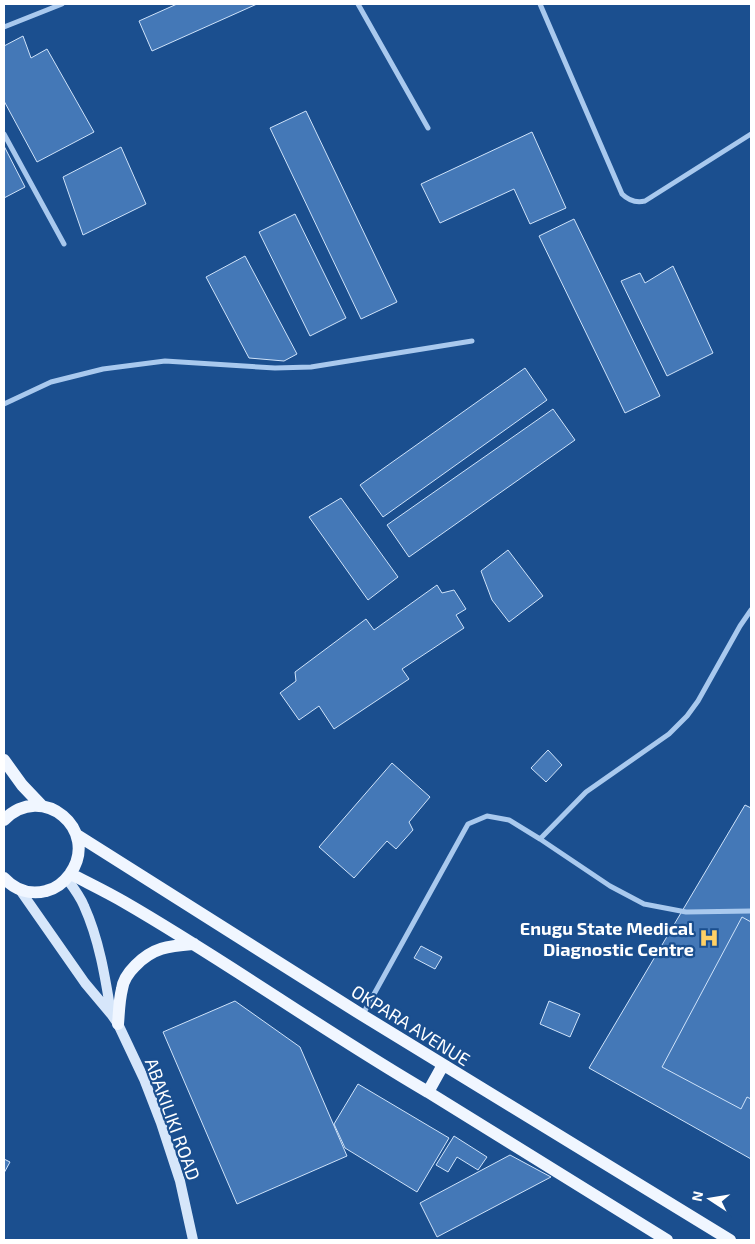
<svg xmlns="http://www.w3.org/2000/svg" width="755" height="1244" viewBox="0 0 755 1244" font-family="'Exo 2',sans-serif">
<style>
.building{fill:#4478b7;stroke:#cfe3fa}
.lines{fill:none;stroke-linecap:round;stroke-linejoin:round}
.minor{stroke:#a9c9ee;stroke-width:5}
.secondary{stroke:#d6e6fa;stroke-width:10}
.primary{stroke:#f0f6ff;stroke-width:12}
.labels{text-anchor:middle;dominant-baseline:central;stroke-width:4.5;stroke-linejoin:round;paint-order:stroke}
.poi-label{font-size:18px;font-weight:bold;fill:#fff;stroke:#1b4f8f;text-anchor:end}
.street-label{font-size:18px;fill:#fff;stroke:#1b4f8f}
</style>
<rect width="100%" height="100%" fill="#1b4f8f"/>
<!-- building -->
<path class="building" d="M177 4H257L152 51 139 21Z
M23 36 31 58 47 49 94 132 37 162 4 101V46Z
M306 111 397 302 361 319 270 128Z
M532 132 566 208 530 224 514 189 440 223 421 184Z
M4 146 25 187 4 198Z
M121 147 146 204 83 235 63 177Z
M295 214 346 318 310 336 259 232Z
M574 219 660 396 625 413 539 236Z
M245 256 297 354 284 361 249 358 206 277Z
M673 266 713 353 667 376 621 281 640 273 645 283Z
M525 368 547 400 383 517 360 485Z
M553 409 575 440 409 557 387 525Z
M341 498 398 577 368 600 309 517Z
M508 550 543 596 509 622 492 600 481 571Z
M437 585 442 593 454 590 466 609 456 615 464 628 402 669 409 679 334 729 319 706 299 720 280 693 296 681 295 672 366 619 374 630Z
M548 750 562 765 546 782 531 768Z
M392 763 430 797 409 822 413 830 396 849 387 841 354 878 319 847Z
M745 805 751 808V1159L589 1068Z
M742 917 751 922V1099L747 1097 741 1109 662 1067Z
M421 946 442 957 435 969 414 958Z
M235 1001 300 1047 347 1156 237 1204 163 1032Z
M549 1001 580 1014 570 1037 540 1024Z
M358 1084 449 1138 417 1192 345 1148 334 1124Z
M454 1136 487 1157 478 1170 457 1157 448 1172 436 1165Z
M510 1155 551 1177 437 1237 420 1203Z
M4 1159 10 1162 4 1173Z"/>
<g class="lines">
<!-- minor -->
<path class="minor" d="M358 4 428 128
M540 4 622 194C628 200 636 203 645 201L751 134
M4 27 62 4
M4 134 64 244
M4 404 51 382 103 369 165 361 275 368 311 367 472 341
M540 839 610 886 644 904 686 912 751 911
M363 1014 468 824 487 816 509 820 540 839 586 792 669 734 687 716 698 701 740 626 751 610"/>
<!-- secondary -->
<path class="secondary" d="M67 879C73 887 80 896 84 906 99 939 105 976 111 1013
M20 890 85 983 111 1014 118 1024 144 1079 161 1123 180 1181 193 1240"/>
<!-- primary -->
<path class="primary" d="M4 760 22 785 41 805
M4 820C42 781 101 830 70 874 64 882 56 889 46 891 30 895 15 890 4 878
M77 835 362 1015 730 1240
M71 874C88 883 107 892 124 902 228 962 325 1032 428 1092L667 1240
M118 1024C119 1013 119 1001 122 989 123 981 128 973 135 966 153 947 169 946 194 944
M428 1092 443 1065"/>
</g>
<!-- icons -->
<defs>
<symbol id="hospital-bare" viewBox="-9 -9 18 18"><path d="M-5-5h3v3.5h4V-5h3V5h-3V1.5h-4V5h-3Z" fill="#ffd166" stroke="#1b4f8f" stroke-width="2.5" paint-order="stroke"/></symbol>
</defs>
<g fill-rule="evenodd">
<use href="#hospital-bare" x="695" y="924" width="28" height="28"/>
</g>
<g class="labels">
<!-- poi labels -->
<g class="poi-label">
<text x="694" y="928">Enugu State Medical<tspan x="694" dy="21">Diagnostic Centre</tspan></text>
</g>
<!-- street labels -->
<g class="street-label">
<text transform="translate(411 1025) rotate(32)">OKPARA AVENUE</text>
<text transform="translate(173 1119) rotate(70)">ABAKILIKI ROAD</text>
</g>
</g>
<!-- border -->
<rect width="755" height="1244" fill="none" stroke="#ffffff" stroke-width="10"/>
<!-- north arrow -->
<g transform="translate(710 1199) rotate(282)" stroke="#1b4f8f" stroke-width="4" paint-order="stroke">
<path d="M0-4L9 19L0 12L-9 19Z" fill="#ffffff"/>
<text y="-8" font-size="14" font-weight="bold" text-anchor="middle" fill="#ffffff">N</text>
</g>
</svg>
